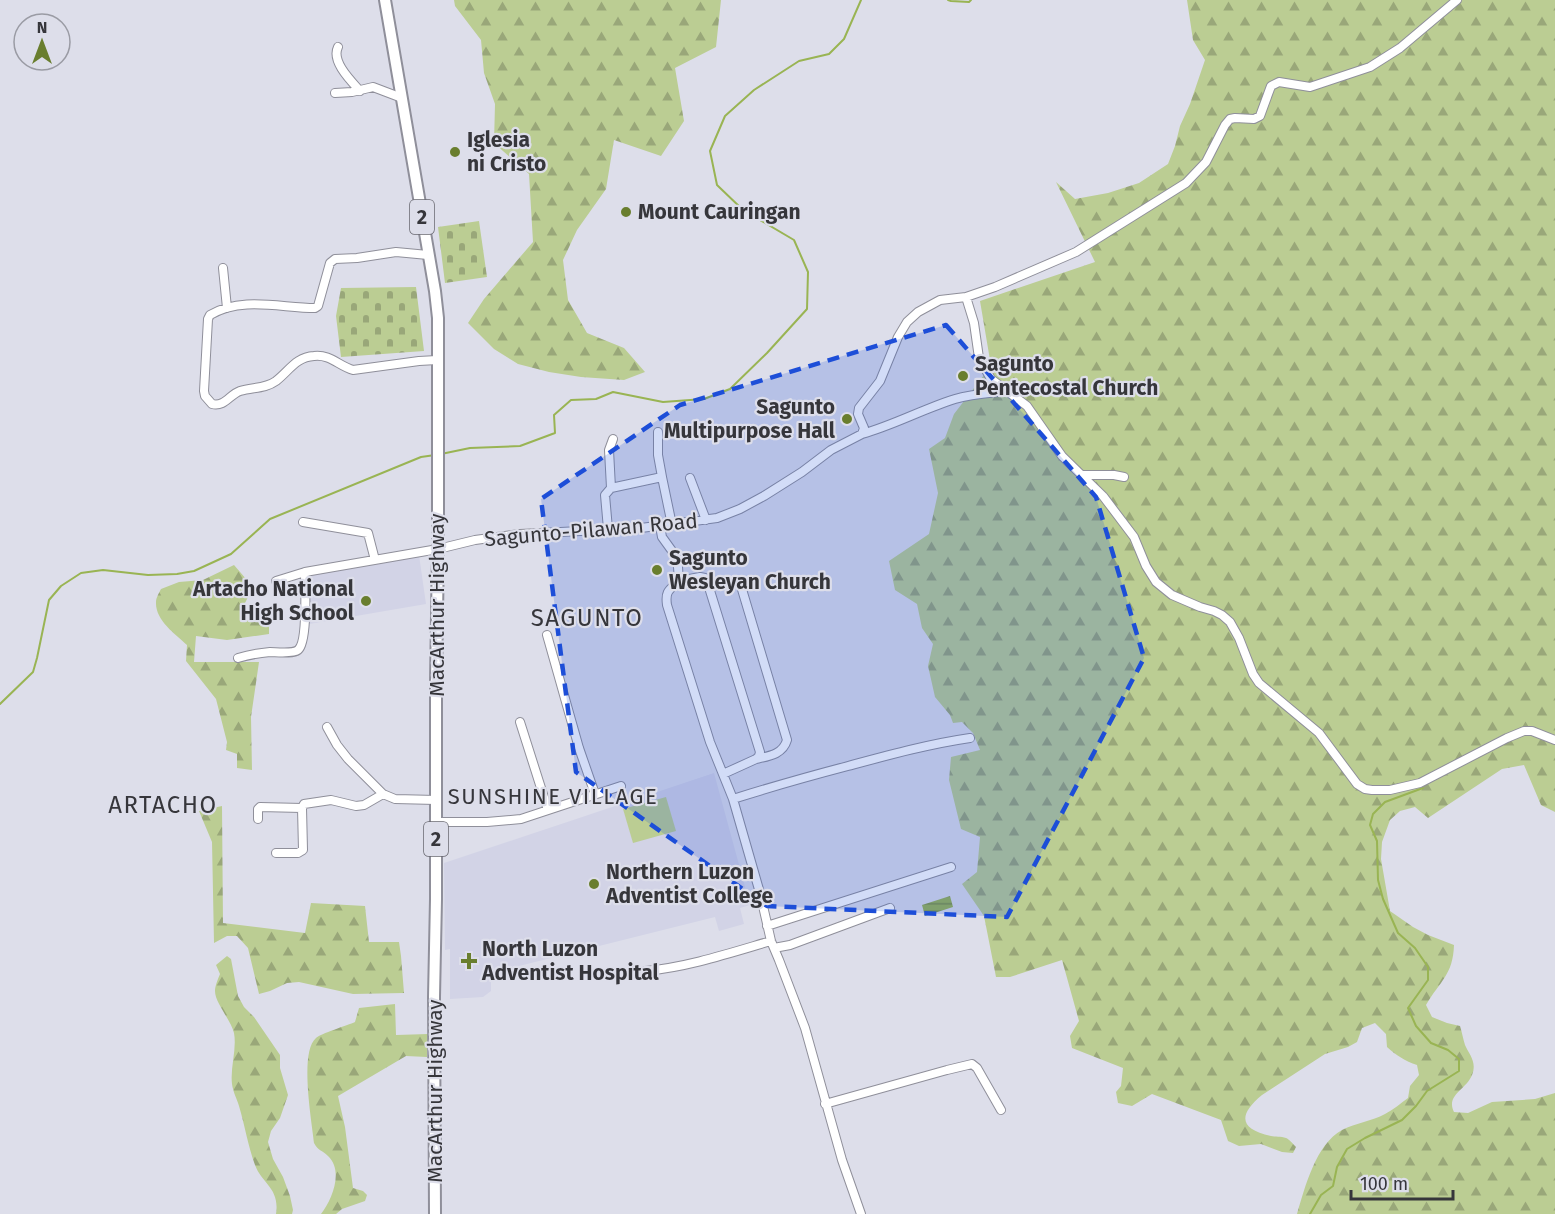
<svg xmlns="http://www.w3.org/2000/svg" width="1555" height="1214" viewBox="0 0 1555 1214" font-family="'Fira Sans',sans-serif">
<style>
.built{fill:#d2d3e6}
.forest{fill:url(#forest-firs)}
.cemetery{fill:url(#cemetery-stones)}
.pitch{fill:#bbcd93}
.water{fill:url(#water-rules)}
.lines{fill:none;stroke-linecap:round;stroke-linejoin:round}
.stream{stroke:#99b453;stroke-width:2}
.minor-casing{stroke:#8f8f9a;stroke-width:10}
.highway-casing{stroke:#8f8f9a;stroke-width:14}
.minor{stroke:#fff;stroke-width:8}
.highway{stroke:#fff;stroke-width:10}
.marked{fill:#1d4ed8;fill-opacity:0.2;stroke:#1d4ed8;stroke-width:4.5;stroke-dasharray:12 8;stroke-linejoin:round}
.poi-dot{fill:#697e2e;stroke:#dddeea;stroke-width:2}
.labels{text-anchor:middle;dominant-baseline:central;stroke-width:4.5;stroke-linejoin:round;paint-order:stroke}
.shield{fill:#dddeea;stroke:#686870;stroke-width:1.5}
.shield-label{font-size:20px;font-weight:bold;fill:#36363b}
.poi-label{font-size:21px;font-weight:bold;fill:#36363b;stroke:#dddeea;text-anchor:start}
.street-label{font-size:21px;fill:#36363b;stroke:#dddeea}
.neighbourhood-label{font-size:22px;letter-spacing:1.5px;fill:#36363b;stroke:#dddeea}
.quarter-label{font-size:24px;letter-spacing:1.5px;fill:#36363b;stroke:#dddeea}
</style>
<defs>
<pattern id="forest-firs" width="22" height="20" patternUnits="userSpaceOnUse" patternTransform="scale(1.5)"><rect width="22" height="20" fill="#bbcd93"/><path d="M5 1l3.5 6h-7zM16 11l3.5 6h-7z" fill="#99a779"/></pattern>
<pattern id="cemetery-stones" width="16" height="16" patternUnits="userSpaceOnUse" patternTransform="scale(1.5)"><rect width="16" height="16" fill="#bbcd93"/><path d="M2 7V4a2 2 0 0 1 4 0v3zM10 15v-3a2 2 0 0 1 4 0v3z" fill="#99a779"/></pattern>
<pattern id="water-rules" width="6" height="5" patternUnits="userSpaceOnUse" patternTransform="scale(1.5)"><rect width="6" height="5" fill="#99b453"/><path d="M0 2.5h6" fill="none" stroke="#7e9346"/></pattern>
</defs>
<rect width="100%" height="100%" fill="#dddeea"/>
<!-- built -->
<path class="built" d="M419 555 426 604 309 624 306 578 310 574Z
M714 773 750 905 740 908 744 924 719 931 715 917 491 973V991L483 997 450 999V949L445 950 444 863Z"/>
<!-- forest -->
<path class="forest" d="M454 0H721L716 47 675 68 684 121 661 156 614 140 606 189 577 230 563 260 568 300 587 333 624 348 645 372 624 380 581 377 549 372 518 364 494 349 468 323 484 299 533 242 529 174 494 143 495 104 484 73 481 40 455 6Z
M1187 0H1555V812L1541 805 1524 765 1502 769 1428 818 1415 807 1400 811 1390 820 1382 842 1381 859 1390 911 1413 927 1428 935 1454 945C1453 975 1440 981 1426 1005L1432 1017 1447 1023 1460 1026C1462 1032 1463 1039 1465 1045 1469 1054 1476 1061 1473 1072 1469 1089 1445 1094 1454 1112L1468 1113 1492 1102 1535 1099 1555 1093V1214H1297C1305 1187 1316 1144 1342 1130 1356 1123 1372 1121 1385 1114 1393 1110 1401 1103 1408 1098L1410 1086 1419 1075 1417 1065C1405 1061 1396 1055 1387 1047L1386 1034 1375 1023 1362 1028 1357 1042 1348 1047 1325 1054 1262 1095C1238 1115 1239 1129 1271 1136 1275 1137 1281 1136 1286 1138 1289 1139 1293 1144 1296 1147L1293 1153 1282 1152 1261 1144 1239 1146 1228 1141 1221 1120 1152 1094 1132 1106 1118 1103 1116 1092 1121 1086 1123 1068 1072 1048 1070 1036 1079 1021 1062 960 1010 977H996L984 916 962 884 977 872 980 837 961 829 949 780 951 757 980 750 973 733 962 722 953 723 950 715 935 697 928 666 933 644 922 628 917 604 895 590 889 561 929 534 938 493 929 449 945 438 954 414 991 366 980 301 1095 262 1056 182 1075 199 1108 193 1139 183 1168 164 1175 146 1180 126 1190 104 1205 60 1193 40Z
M234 565 253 587 241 611 269 626V634L227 640 196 636 194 662H259L251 717 252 770 237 768V754L226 750 227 742 216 699 186 661 187 645C175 634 155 620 156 602 156 598 159 593 161 589L179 582 203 580Z
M222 806 223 923 305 933 311 903 365 906 369 942H399L401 956 404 993 353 994 299 982 287 983 270 991 259 994 248 948 237 936H227L214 943 212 842 199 811Z
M227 956 231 959 238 996 244 1007 254 1017 280 1055V1068L288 1095 280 1118 271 1131 268 1142 273 1159 283 1177 290 1196 293 1210 292 1214H276C280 1188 262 1184 255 1165 248 1146 245 1126 239 1106 237 1099 233 1092 232 1084 230 1067 237 1050 234 1033 231 1020 215 1003 215 991 215 986 218 979 220 974L216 965Z
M395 1004 396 1035 428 1034 427 1057 406 1056 338 1096 345 1127 353 1188 363 1191 367 1195 365 1201 342 1209 336 1214H321C332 1200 344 1171 328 1156 322 1150 318 1151 314 1143 312 1122 299 1052 316 1038 320 1034 348 1025 355 1022L359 1008Z"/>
<!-- cemetery -->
<path class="cemetery" d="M479 221 487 277 445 283 438 227Z
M416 287 424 351 341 357 336 316 341 288Z"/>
<!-- pitch -->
<path class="pitch" d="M666 797 676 831 633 843 623 809Z"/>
<!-- water -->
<path class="water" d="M950 896 953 907 925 916 922 905Z"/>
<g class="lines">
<!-- stream -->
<path class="stream" d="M948 0 951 1 969 2 971 0
M441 454 470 448 520 446 555 433 554 415 571 400 596 399 613 392 663 402 704 399 730 389 767 353 807 309 808 272 794 240 743 210 717 185 710 151 725 116 754 90 799 61 829 54 844 39 861 0
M0 704 33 672 37 658 49 600 61 586 81 573 103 570 148 575 177 574 194 571 231 554 270 519 421 457 435 455
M1310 1214 1321 1195 1333 1186 1337 1167 1347 1149 1365 1138 1402 1120 1416 1106 1427 1091 1459 1071V1059L1448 1050 1431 1043 1416 1026 1408 1008 1428 980V967L1415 948 1398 933 1383 899 1378 880 1377 841 1370 825 1373 814 1385 802 1423 788"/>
<defs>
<path id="minor" d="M338 47C331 61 350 80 360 91
M335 93 352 92 373 87 402 98
M428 255 396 252 357 258 335 259 330 263 318 306 315 308C281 308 242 296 210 315L208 319 204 391 205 396 212 404C225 407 229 395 240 391 252 387 265 389 276 381 289 371 296 357 314 356 330 354 339 366 353 370L419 361 437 360
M223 268 227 308
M966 297 974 323 979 358 991 379 1027 406 1062 456 1103 496 1134 537 1146 566 1156 582 1172 595 1200 607 1214 611 1222 615 1230 622 1239 638 1253 674 1259 683 1319 733 1357 784 1365 789 1372 790H1390L1420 783 1507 738 1524 731H1532L1555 740
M862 434C894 425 923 409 955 399 971 394 989 393 1006 391
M1082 475H1114L1124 477
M662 477 672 525
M690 478 706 520
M611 488 662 477 658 455V432
M303 522 368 533 375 560
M660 526 662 537 675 555 678 567 679 581C669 590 665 591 667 605L710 742 733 799 760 893 771 941 779 960 805 1028 842 1160 861 1214
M608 529 605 495 611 488 609 450 613 439
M276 581 305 572 438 549 475 540 520 534 641 528 717 518 740 509 764 496 802 472 831 450 862 434 864 428 858 414 859 408 880 381 898 337 907 322 918 312 940 300 966 297 995 287 1076 252 1186 183 1206 162 1225 125 1230 119 1235 118 1254 119 1260 116 1271 86 1279 82 1310 87 1370 67 1400 48 1457 0
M679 581 700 577 705 578 707 581 760 752 759 756 756 759 723 774
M741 586 787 740C783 754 770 756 756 759
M547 635 579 748 595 794
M238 658C248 655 259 653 270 652 276 652 293 654 298 650 308 642 305 586 305 572
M520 722 548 810
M327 727 337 745 348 759 383 794 395 799 436 800
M733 799C771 787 810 776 848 766 889 755 929 744 970 738
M258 819V809L260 807 302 808
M436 822H487L521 819 621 786
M276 853H298L303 850 302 808 304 804 331 800 356 806 364 805 383 794
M767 926 951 867
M774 948 790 945 890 908
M645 971C688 967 730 953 771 941
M825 1104 947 1070 972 1064 977 1068 1001 1110"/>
<path id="highway" d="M385 0 435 291 438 318V549L436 682V899L434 997 435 1214"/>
</defs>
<!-- minor casing -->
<use href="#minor" class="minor-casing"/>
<!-- highway casing -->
<use href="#highway" class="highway-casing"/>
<!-- minor -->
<use href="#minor" class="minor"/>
<!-- highway -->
<use href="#highway" class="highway"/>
</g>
<!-- marked area -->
<path class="marked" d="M946 325 1096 497 1144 658 1007 917 767 906 576 772 541 499 680 405Z"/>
<!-- markers -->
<g class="poi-dot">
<circle cx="455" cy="152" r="6"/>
<circle cx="626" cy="212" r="6"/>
<circle cx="963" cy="376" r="6"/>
<circle cx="847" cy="419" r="6"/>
<circle cx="657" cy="570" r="6"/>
<circle cx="366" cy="601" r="6"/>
<circle cx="594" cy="884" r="6"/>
<path d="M466 952h6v6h6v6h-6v6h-6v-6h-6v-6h6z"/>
</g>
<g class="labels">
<!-- shield labels -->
<g class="shield">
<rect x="410" y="200" width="24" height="34" rx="4.5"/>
<rect x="424" y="822" width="24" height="34" rx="4.5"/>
</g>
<g class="shield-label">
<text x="422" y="217">2</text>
<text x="436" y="839">2</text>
</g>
<!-- poi labels -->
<g class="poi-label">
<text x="467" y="140">Iglesia<tspan x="467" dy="24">ni Cristo</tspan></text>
<text x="638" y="212">Mount Cauringan</text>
<text x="975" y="364">Sagunto<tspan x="975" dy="24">Pentecostal Church</tspan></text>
<text x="835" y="407" text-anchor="end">Sagunto<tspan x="835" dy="24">Multipurpose Hall</tspan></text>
<text x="669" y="558">Sagunto<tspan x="669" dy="24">Wesleyan Church</tspan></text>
<text x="354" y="589" text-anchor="end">Artacho National<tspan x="354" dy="24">High School</tspan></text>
<text x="606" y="872">Northern Luzon<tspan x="606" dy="24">Adventist College</tspan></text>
<text x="482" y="949">North Luzon<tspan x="482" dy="24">Adventist Hospital</tspan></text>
</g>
<!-- street labels -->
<g class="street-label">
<text transform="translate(591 530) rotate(-5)">Sagunto-Pilawan Road</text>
<text transform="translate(437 605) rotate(-90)">MacArthur Highway</text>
<text transform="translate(435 1091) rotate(-90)">MacArthur Highway</text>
</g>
<!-- neighbourhood labels -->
<g class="neighbourhood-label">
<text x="553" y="796">SUNSHINE VILLAGE</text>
</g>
<!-- quarter labels -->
<g class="quarter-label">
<text x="587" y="618">SAGUNTO</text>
<text x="163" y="805">ARTACHO</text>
</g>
</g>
<!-- north arrow -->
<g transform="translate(42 42)"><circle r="28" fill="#dddeea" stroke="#9a9ba4" stroke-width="1.5"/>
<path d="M0-4.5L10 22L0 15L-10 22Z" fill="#697e2e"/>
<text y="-9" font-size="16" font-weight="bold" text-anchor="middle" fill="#36363b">N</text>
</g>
<!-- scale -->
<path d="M1351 1190v9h102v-9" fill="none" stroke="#36363b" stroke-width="3"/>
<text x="1360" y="1190" font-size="18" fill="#36363b" stroke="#dddeea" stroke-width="4.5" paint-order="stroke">100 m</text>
</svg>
